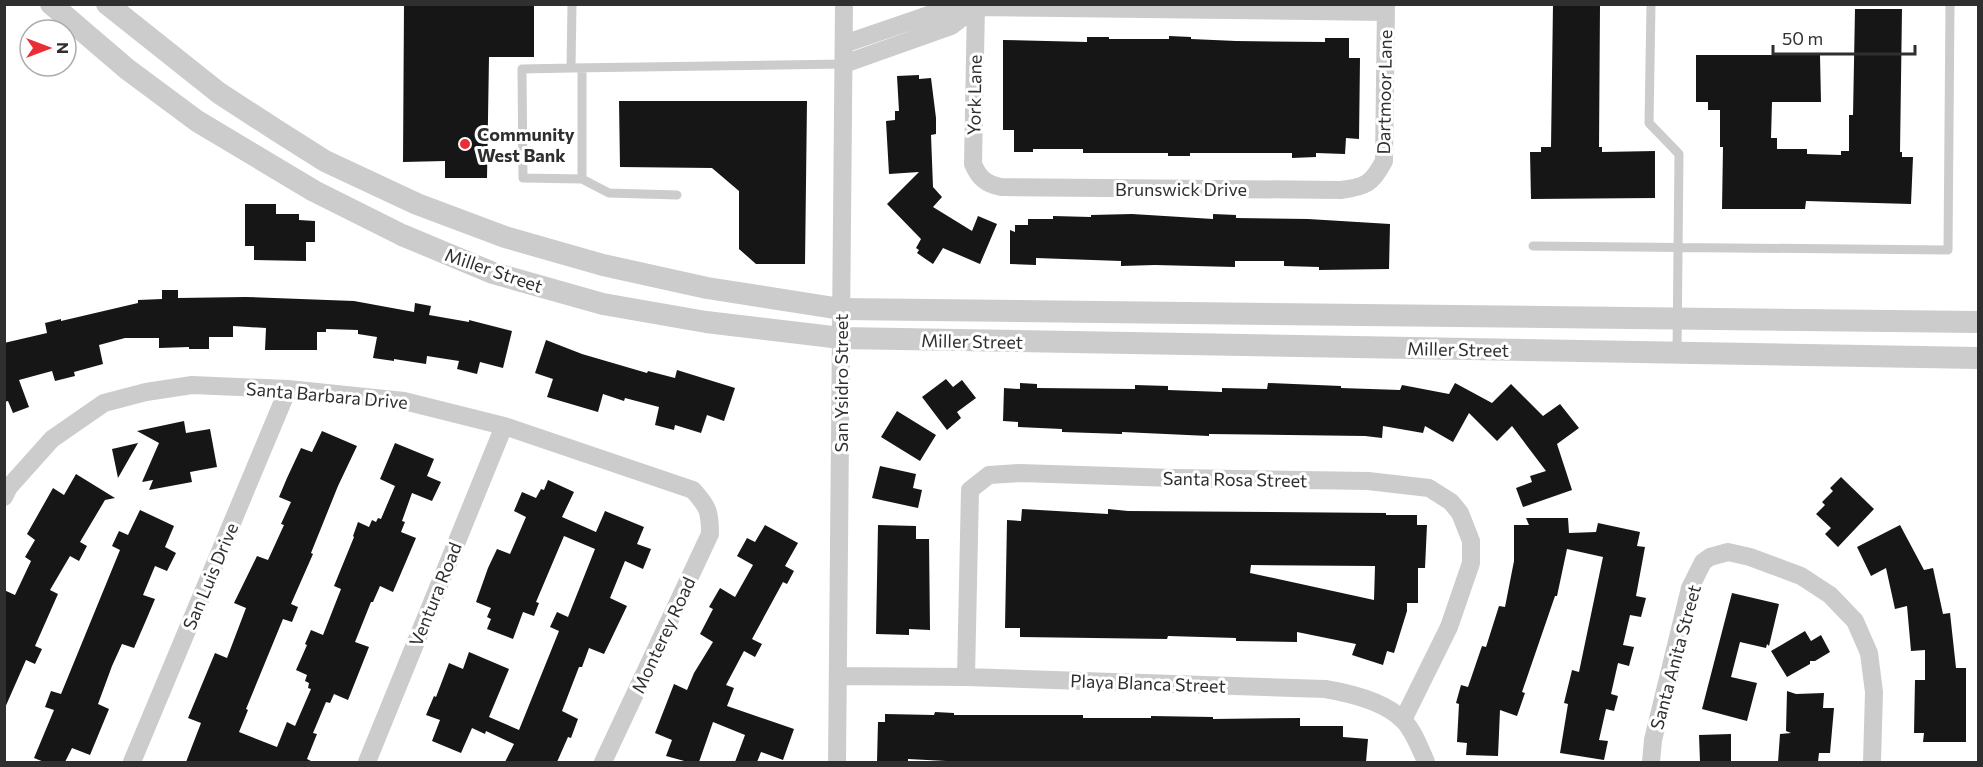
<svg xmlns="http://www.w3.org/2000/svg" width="1983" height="767" viewBox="0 0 1983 767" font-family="Commissioner,sans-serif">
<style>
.building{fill:#161616;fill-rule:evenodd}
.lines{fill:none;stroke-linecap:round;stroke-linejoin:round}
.service{stroke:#ccc;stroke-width:9}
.minor{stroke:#ccc;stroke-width:18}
.tertiary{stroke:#ccc;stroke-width:22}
.poi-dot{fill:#eb2d36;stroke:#fff;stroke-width:2}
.labels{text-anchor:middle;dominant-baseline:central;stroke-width:6;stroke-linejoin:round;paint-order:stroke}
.street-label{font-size:18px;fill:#2f2f2f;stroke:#fff}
.poi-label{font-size:18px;font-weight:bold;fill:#2f2f2f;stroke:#fff;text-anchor:start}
</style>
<rect width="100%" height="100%" fill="#fff"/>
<!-- building -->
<path class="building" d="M404 4H534V57H489L487 178H445V161L403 162Z
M1553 4H1600L1599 147H1602V152L1655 151V198L1531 199 1530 152H1541V147H1551Z
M1855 9H1902L1900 152H1902V157H1913L1911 204 1806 201 1805 209H1722L1723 147H1720V110H1708V102H1696V55H1820L1821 102H1772L1771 138H1777V149H1807V154L1841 155V151H1849V115H1853Z
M1169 36 1191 37V39L1236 41 1325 42V38H1349V58H1360L1359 139 1346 138 1345 154 1316 153V157L1292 158V153H1190V156H1168V153H1083V149H1033V152H1014V130H1003V40L1087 42V37H1109V39H1169Z
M919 75V79L931 78 936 118V134L931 135 933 187 942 197 933 207 972 231 978 216 997 224 980 264 943 248 933 264 927 260 917 253 919 250 916 248 921 239 887 204 919 172 889 174 886 121 895 120V111H899L897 76Z
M619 101H807L805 264H756L739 249V191L712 168 620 167Z
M245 204H276V214H299V220L315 221V242H306V261L254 260V246H245Z
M1132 214 1213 219V214L1236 215V218L1308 219 1390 224 1389 269 1319 270V267L1284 266V261H1235V267L1155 265 1121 266V261L1036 258V265L1010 264V230L1015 232V225H1028V219H1053V216L1091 217V215Z
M162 290H178V298L246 297 354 301 414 312 415 303 431 306 429 315 469 322V320L512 331 503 368 480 362 477 374 457 369 459 361 427 356 426 364 394 359V361L373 358 377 337 358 334V330L326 329V332H317V350H265L266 328 233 326V337H209V349H189V347L159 348V338H125L99 345 103 364 74 372 75 376 55 381 52 371 19 380 29 407 13 413 8 401 4 402V343L47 333 45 323 61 319V321L138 303V300L162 299Z
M546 340 582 354 647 373 648 371 675 378 677 370 735 388 724 421 707 415 701 433 675 425 674 430 655 425 659 407 625 398 624 401 603 394 598 412 547 397 553 379 535 373Z
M946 379 953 387 962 380 976 398 957 412 961 418 947 430 922 397Z
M1020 383 1037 384V388L1135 389V385L1168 386V390L1222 392V388L1267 389 1268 383 1341 386V388L1400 390 1402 385 1449 394 1455 383 1492 403 1511 384 1543 416 1560 404 1579 428 1557 444 1572 490 1523 507 1516 488 1532 482 1530 476 1546 471 1512 426 1497 441 1469 413 1453 442 1425 426 1423 433 1383 426 1382 438 1365 436 1209 434V436L1122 432V434L1062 432V429L1018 427V422L1003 421 1004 388 1020 389Z
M897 411 936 435 920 461 881 437Z
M184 421 186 433 210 429 217 467 190 472 192 482 149 490 153 480 142 482 159 443 137 431Z
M322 431 357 446 338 486 311 553 313 554 291 604 298 607 292 622 283 619 246 709 248 710 239 732 277 747 287 722 295 726 311 689 308 688 309 683 305 681 307 675 296 670 307 645 305 644 311 630 323 635 341 589 334 586 354 537 353 536 358 522 369 527 372 520 376 522 378 518 381 519 395 486 380 479 395 443 434 459 427 476 441 482 432 501 412 493 402 521 405 522 401 532 416 538 393 592 380 586 373 602H371L355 642 369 647 348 700 334 694 330 703 326 702 313 733 317 734 307 759 313 762H186L201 723 188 718 215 653 227 658 246 608 234 603 257 556 268 560 284 525 281 524 291 502 279 497 287 478 301 448 312 452Z
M138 443 118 478 112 449Z
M880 466 916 474 913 488 922 490 918 508 872 498Z
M76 474 115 498 105 500 80 542 87 546 79 561 70 556 50 590 58 594 35 646 42 649 35 664 26 660 4 710V590L15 595 31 561 25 557 35 540 27 534 53 488 64 495Z
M1841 477 1874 509 1838 547 1825 534 1831 528 1816 514 1825 505 1822 502 1833 491 1830 488Z
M548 480 574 492 562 517 596 532 605 511 644 527 637 544 651 549 643 569 625 561 610 598 627 606 604 654 589 648 582 667H579L562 711 578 719 571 738 568 737 557 762H505L514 744 486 731 485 734 472 728 461 753 432 741 440 720 426 715 434 696 436 697 449 663 463 669 469 652 509 669 489 717 519 730 559 631 550 627 557 612 568 617 595 549 564 536 536 602 539 603 534 616 523 612 513 639 487 629 491 619 487 617 491 608 476 602 488 568 497 549 510 554 526 517 514 511 522 492 536 498 541 489 544 490Z
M1022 509 1108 514V509L1128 511 1386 513V515H1417V525H1427L1425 568H1418V603H1407V611L1394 653 1387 651 1383 665 1352 655 1356 644 1297 632V642L1236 641V638L1168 636 1167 639 1020 637V628H1005L1007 520 1021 521ZM1251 565 1375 566 1374 600 1250 573Z
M140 510 174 526 165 547 176 553 167 571 155 566 143 595 155 599 147 618 134 648 122 644 112 666 98 704 109 709 90 755 72 748 65 762H44L34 758 54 710 45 707 51 691 61 694 120 550 112 546 119 531 128 535Z
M1526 518H1568L1569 533 1596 532 1598 523 1640 532 1637 546 1645 547 1636 596 1646 598 1641 617 1630 615 1623 645 1634 647 1629 666 1618 663 1611 694 1618 696 1614 711 1606 709 1599 740 1608 741 1604 760 1560 753 1568 704 1564 703 1572 670 1579 672 1603 557 1567 549 1557 596H1555L1522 692 1525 693 1517 716 1500 710 1498 756 1466 755 1467 743 1457 742 1459 704 1456 703 1461 685 1468 687 1482 646 1486 647 1499 606 1505 607 1514 561V525H1529Z
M765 525 798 543 785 566 794 571 787 584 783 582 752 639 762 644 755 657 744 651 726 685 734 688 727 706 794 729 783 760 761 752 757 762H735L745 735 713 722 699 762H688L666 756 672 740 655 733 674 684 687 690 694 673 713 642 700 634 713 609 709 607 720 588 735 597 753 565 737 556 747 538 755 542Z
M878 525 916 526V539H929L930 630 909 629V635L876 634Z
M1900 525 1924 570 1933 568 1943 614 1950 613 1956 668H1966V742H1923L1924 733H1914L1915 680H1925V650L1911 651 1907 606 1895 609 1886 568 1871 576 1857 547Z
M1732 593 1779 604 1769 646 1767 644 1766 648 1740 642 1731 677 1757 683 1747 721 1702 709Z
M1805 631 1811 641 1821 635 1830 652 1815 661H1810V664L1787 677 1771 651Z
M1787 691 1796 694 1824 693 1823 708H1834L1830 753H1819L1818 762H1778L1780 734 1791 733 1786 731Z
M935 712 954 713V715H1083V718H1151V716L1213 717V719L1300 718V726H1343V737L1368 739 1366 762H965L908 759V762H877L878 722H885V714L934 715Z
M1731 734V762H1700L1699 735Z"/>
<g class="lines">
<!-- service -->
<path class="service" d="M572 4 571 68 844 64
M1651 4 1649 123 1679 154 1677 353
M571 68 522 69 523 178 582 179 609 193 677 195
M582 68V179
M1533 246 1948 250 1950 4"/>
<!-- minor -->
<path class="minor" d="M976 4 973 164C979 178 986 184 1001 187L1341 190C1365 187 1372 184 1384 161L1386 4
M844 44 946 9 976 7 1386 12
M844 64 951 26 976 7
M4 497 9 487 52 439 104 403 146 392 192 385 288 389 404 401 504 426 693 490C708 507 710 511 710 534L603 762
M838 676 966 677 1325 689C1349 693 1386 702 1404 721 1414 732 1420 748 1426 762
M966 677 970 490 989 475 1020 473 1174 478 1368 481 1429 488 1451 502 1460 513 1471 541V563L1449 627 1403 720
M132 762 288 389
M367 762 504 426
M837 762 844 4
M1651 762 1653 740 1690 588 1703 562 1710 557 1728 552 1750 557 1801 576 1830 595 1855 621 1869 653 1874 692 1872 762"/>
<!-- tertiary -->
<path class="tertiary" d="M51 4 127 69 197 121 314 191 402 235 493 273 603 304 706 322 841 338 1978 358
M107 4 219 93 276 130 325 161 417 204 505 237 603 265 707 288 841 309 1978 322"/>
</g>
<!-- markers -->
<circle class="poi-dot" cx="465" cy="144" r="6"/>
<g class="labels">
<!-- street labels -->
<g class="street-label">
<text transform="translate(1384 92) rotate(-89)">Dartmoor Lane</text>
<text transform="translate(974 95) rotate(-89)">York Lane</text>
<text x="1181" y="189">Brunswick Drive</text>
<text transform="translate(494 270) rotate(19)">Miller Street</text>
<text transform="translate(972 341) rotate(1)">Miller Street</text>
<text transform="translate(1458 349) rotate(1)">Miller Street</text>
<text transform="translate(841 383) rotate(-90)">San Ysidro Street</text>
<text transform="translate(327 395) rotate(5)">Santa Barbara Drive</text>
<text transform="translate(1235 479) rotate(1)">Santa Rosa Street</text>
<text transform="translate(210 576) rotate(-67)">San Luis Drive</text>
<text transform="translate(435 594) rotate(-68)">Ventura Road</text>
<text transform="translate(663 635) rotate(-65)">Monterey Road</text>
<text transform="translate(1675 657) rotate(-75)">Santa Anita Street</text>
<text transform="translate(1148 683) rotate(2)">Playa Blanca Street</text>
</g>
<!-- poi labels -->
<g class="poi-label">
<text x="477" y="134">Community<tspan x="477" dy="21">West Bank</tspan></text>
</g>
</g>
<!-- border -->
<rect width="1983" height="767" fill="none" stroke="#2f2f2f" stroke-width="12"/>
<!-- north arrow -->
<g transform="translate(48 48) rotate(90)"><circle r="28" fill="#ffffff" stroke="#acacac" stroke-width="1.5"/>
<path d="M0-4.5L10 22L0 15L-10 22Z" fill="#eb2d36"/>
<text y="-9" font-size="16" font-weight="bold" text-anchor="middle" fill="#2f2f2f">N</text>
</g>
<!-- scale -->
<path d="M1773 45v9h142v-9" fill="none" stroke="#2f2f2f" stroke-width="3"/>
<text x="1782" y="45" font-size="18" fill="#2f2f2f" stroke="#ffffff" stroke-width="4.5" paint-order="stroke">50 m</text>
</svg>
